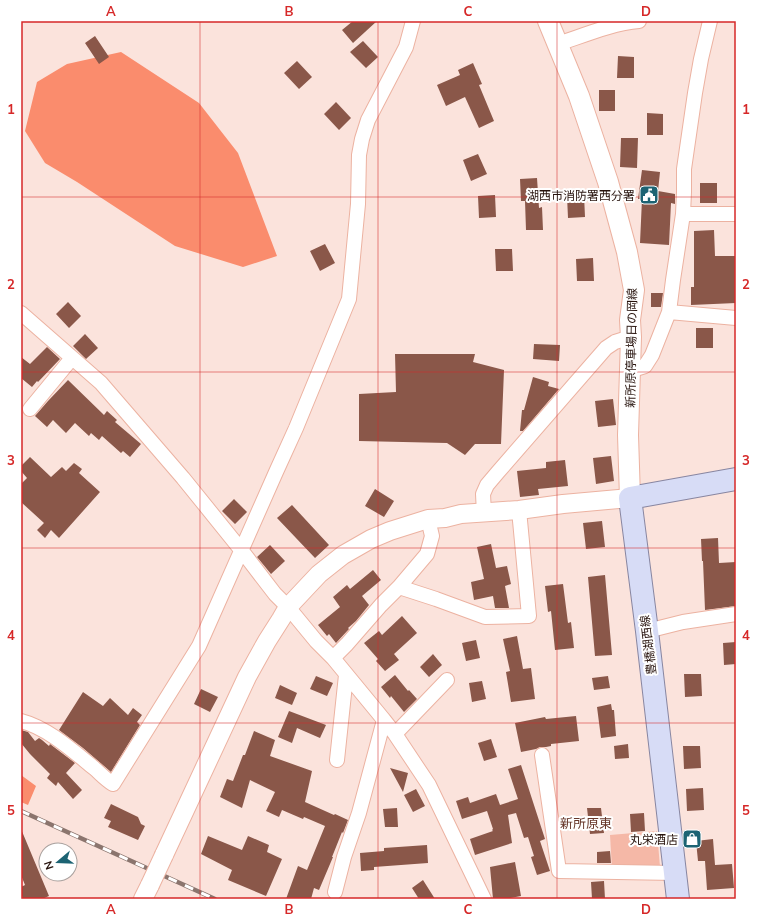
<svg xmlns="http://www.w3.org/2000/svg" width="757" height="920" viewBox="0 0 757 920" font-family="Mulish,'Noto Sans JP',sans-serif">
<style>
.green{fill:#f5b8a7}
.forest{fill:#fa8c6d}
.building{fill:#8a5749}
.lines{fill:none;stroke-linecap:round;stroke-linejoin:round}
.minor-casing{stroke:#ecb2a1;stroke-width:16}
.tertiary-casing{stroke:#ecb2a1;stroke-width:20}
.secondary-casing{stroke:#ecb2a1;stroke-width:22}
.primary-casing{stroke:#8886a1;stroke-width:24}
.minor{stroke:#fff;stroke-width:14}
.tertiary{stroke:#fff;stroke-width:18}
.secondary{stroke:#fff;stroke-width:20}
.primary{stroke:#d7dcf6;stroke-width:22}
.rail-casing{stroke:#8b756e;stroke-width:4.5}
.rail{stroke:#fff;stroke-width:3;stroke-dasharray:9;stroke-linecap:butt}
.tertiary-bridge-casing{stroke:#ecb2a1;stroke-width:20;stroke-linecap:butt}
.tertiary-bridge{stroke:#fff;stroke-width:18}
.grid{fill:none;stroke:#d62828;stroke-width:1;stroke-opacity:0.55}
.labels{text-anchor:middle;dominant-baseline:central;stroke-width:4;stroke-linejoin:round;paint-order:stroke}
.poi-label{font-size:12px;fill:#27130d;stroke:#fff;text-anchor:end}
.street-label{font-size:12px;fill:#27130d;stroke:#fff}
.neighbourhood-label{font-size:13px;fill:#663629;stroke:#fff}
.neatline{fill:none;stroke:#d62828;stroke-width:1.5}
.grid-label{font-size:13px;text-anchor:middle;font-weight:bold;fill:#d62828}
</style>
<rect width="100%" height="100%" fill="#fbe3dc"/>
<!-- green -->
<path class="green" d="M657 831 660 867 612 869 610 835Z"/>
<!-- forest -->
<path class="forest" d="M121 52 199 103 238 153 277 256 243 267 175 246 77 182 45 163 25 131 37 82 67 64Z
M21 775 36 786 28 805 21 802Z"/>
<!-- building -->
<path class="building" d="M353 21H377L353 43 342 30Z
M95 36 109 57 99 64 85 43Z
M363 41 378 57 366 68 350 52Z
M618 56 634 57V78H617Z
M297 61 312 77 299 89 284 73Z
M473 63 482 84 479 85 494 121 479 128 465 97 446 106 437 85 460 75 458 70Z
M599 90H615V111H599Z
M336 102 351 118 339 130 324 114Z
M647 113 663 114V135H647Z
M621 138H638L637 168 620 167Z
M478 154 487 174 471 181 463 160Z
M642 170 660 172 658 191 675 194V204L671 203 669 245 640 243 642 199H638Z
M537 178 539 208 542 207 543 230H526L525 201H521L520 179Z
M700 183H717V203H700Z
M495 195 496 217 479 218 478 196Z
M584 195 585 217 568 218 567 196Z
M714 230 715 256H736V303L691 305V287H694V231Z
M325 244 335 263 320 271 310 251Z
M495 249H512L513 271H496Z
M593 258 594 281H577L576 259Z
M651 293H663L661 307H651Z
M68 302 81 316 69 328 56 314Z
M696 328H713V348H696Z
M85 334 98 348 86 359 73 346Z
M534 344 560 345 559 361 533 359Z
M47 347 60 359 38 382 37 381 32 387 21 378V357L30 364Z
M395 354H475L473 362 504 370 501 444H475L465 455 447 443 359 441V394L396 392Z
M533 377 549 382 548 386 559 389 523 431H520L522 410H524Z
M68 380 104 415 107 411 117 420 115 422 141 444 130 457 123 451 121 453 102 436 99 440 91 433 89 436 75 423 66 433 53 420 47 427 35 416 48 401Z
M613 399 616 425 598 427 595 401Z
M611 456 614 481 596 484 593 458Z
M30 457 51 477 62 467 66 471 74 463 82 469 79 473 100 492 59 538 51 530 45 538 37 530 44 523 21 502V484L27 478 21 471V466Z
M565 460 568 486 538 489 539 495 520 497 517 471 546 468V462Z
M375 489 394 501 384 517 365 506Z
M234 499 247 512 235 524 222 511Z
M292 505 329 545 315 558 277 518Z
M602 521 605 547 586 549 583 523Z
M718 538 719 563 736 562V606L705 610 703 561H702L701 539Z
M491 544 496 568 507 566 511 584 505 586 509 608H495L493 596 474 600 471 582 484 579 477 547Z
M270 545 285 561 271 574 257 557Z
M373 570 381 580 362 596 369 605 356 621 348 628 349 629 336 643 329 634 327 636 318 625 340 607 333 597 347 585 350 589Z
M605 575 612 655 595 656 588 577Z
M563 584 568 623 571 622 574 648 555 650 551 611 548 612 545 586Z
M402 616 417 633 394 654 399 660 385 671 376 661 378 659 364 643 379 631 382 635Z
M517 636 523 669 531 668 535 699 511 702 506 672 510 671 503 639Z
M476 640 480 658 466 661 462 643Z
M736 642V664L724 665 723 643Z
M433 654 442 665 429 677 420 667Z
M684 674H701L702 696 685 697Z
M395 675 408 691 409 690 417 699 404 712 391 696 390 698 381 687Z
M316 676 333 683 327 696 310 689Z
M608 676 610 688 594 690 592 678Z
M482 681 486 699 472 702 469 683Z
M280 685 297 693 292 705 275 698Z
M201 689 218 697 210 712 194 704Z
M83 692 103 706 110 698 128 715 133 708 142 715 137 722 140 725 111 772 83 748 59 730Z
M611 704 612 710H614L616 736 601 738 597 707Z
M289 711 326 725 320 738 297 728 292 743 278 737Z
M576 716 579 741 551 744V746L546 747H540L536 749 521 752 515 723 545 717 546 719Z
M21 730 28 732 35 741 39 738 42 740 49 746 50 744 75 763 66 773 82 790 73 799 58 782 56 786 47 778 50 774 30 754 21 743Z
M254 731 275 740 270 756 312 771 305 802 334 815 335 814 348 820 343 833 342 832 332 857H333L319 890 314 888 311 899H286L298 866 307 870 325 826 304 817 303 819 282 810 279 817 266 811 275 792 250 780 242 808 220 797 227 779 233 781 243 755H245Z
M491 739 497 757 484 761 478 743Z
M628 744 629 758 615 759 614 746Z
M683 746H700L701 768 684 769Z
M521 765 545 839 540 841 550 871 537 875 531 857 534 856 528 837 524 838 516 813 508 815 512 843 475 855 470 839 493 831 492 830 493 829 487 811 462 819 456 801 468 797 470 803 496 794 500 805 518 799 508 769Z
M390 768 408 773 403 792Z
M703 788 704 810 687 811 686 789Z
M416 789 425 806 413 812 404 795Z
M111 804 138 817 141 824 145 826 138 840 108 827 111 821 104 818Z
M397 808 398 827H385L383 809Z
M587 808H601L604 833 590 834Z
M644 813 645 831 631 832 630 814Z
M21 829 49 896 42 899H23L21 893V887L25 885 21 875Z
M208 836 242 850 248 836 269 845 267 852 282 859 266 896 228 880 232 870 201 854Z
M713 839 715 865 732 864 734 888 707 890 705 861H698L696 841Z
M427 845 428 863 374 867V870L361 871 360 853 384 851V848Z
M610 851 611 863H597V852Z
M515 862 521 896 506 899H493L490 867Z
M423 880 435 899H419L412 888Z
M604 881 605 899H592L591 882Z"/>
<g class="lines">
<defs>
<path id="minor" d="M558 44C582 36 613 23 639 21
M683 214H736
M669 312 736 318
M21 313 101 383 183 478 242 551 275 594 288 607 316 641 333 658 384 720 395 734 429 785 484 899
M629 371 645 366 652 355 669 312 673 280 683 214 684 192V169L695 93 701 59 710 21
M30 409 72 358
M484 513 483 494 487 485 498 472 606 348 615 342 631 337
M399 587 436 599 485 617 529 616 519 510
M647 631 683 622 736 614
M333 658 347 644 381 605 399 587 427 554 432 536 428 519
M21 721C48 728 73 751 94 768 101 774 105 779 113 784L199 646 276 472 296 428 349 299 358 204 359 155 362 139 368 120 406 47 413 21
M395 734 447 680
M542 755 559 871 675 873
M337 760 346 675
M335 892 344 857 359 813 384 720"/>
<path id="tertiary" d="M164 855 247 677 267 641 281 619 288 607 319 574 343 555 371 539 390 531 428 519 445 518 461 514 519 510 563 504 630 498
M143 899 150 885"/>
<path id="secondary" d="M548 21 579 96 608 182 627 252 634 290 630 320 631 337 628 435 630 498"/>
<path id="primary" d="M678 899 647 631 630 498 736 479"/>
</defs>
<!-- minor casing -->
<use href="#minor" class="minor-casing"/>
<!-- tertiary casing -->
<use href="#tertiary" class="tertiary-casing"/>
<!-- secondary casing -->
<use href="#secondary" class="secondary-casing"/>
<!-- primary casing -->
<use href="#primary" class="primary-casing"/>
<!-- minor -->
<use href="#minor" class="minor"/>
<!-- tertiary -->
<use href="#tertiary" class="tertiary"/>
<!-- secondary -->
<use href="#secondary" class="secondary"/>
<!-- primary -->
<use href="#primary" class="primary"/>
<defs>
<path id="rail" d="M21 811 215 899"/>
</defs>
<!-- rail casing -->
<use href="#rail" class="rail-casing"/>
<!-- rail -->
<use href="#rail" class="rail"/>
<defs>
<path id="tertiary-bridge" d="M150 885 164 855"/>
</defs>
<!-- tertiary-bridge casing -->
<use href="#tertiary-bridge" class="tertiary-bridge-casing"/>
<!-- tertiary-bridge -->
<use href="#tertiary-bridge" class="tertiary-bridge"/>
</g>
<!-- grid -->
<path class="grid" d="M200 21V899M378 21V899M557 21V899M21 197H736M21 372H736M21 548H736M21 723H736"/>
<!-- icons -->
<defs>
<symbol id="civic-square" viewBox="-11 -11 22 22"><rect x="-9" y="-9" width="18" height="18" rx="4" fill="#1c6373" stroke="#fff"/><path d="M-.6-6.5H3V-4.5H.6V-3L4-1V1h2V6H-6V1h2V-1L-.6-3ZM-1.2 2.5V6h2.4V2.5Z" fill="#fff"/></symbol>
<symbol id="shop-square" viewBox="-11 -11 22 22"><rect x="-9" y="-9" width="18" height="18" rx="4" fill="#1c6373" stroke="#fff"/><path d="M-5-2.5h2.3a2.7 3.5 0 0 1 5.4 0H5L5.5 6h-11ZM-1.5-2.5h3a1.5 2.3 0 0 0-3 0Z" fill="#fff"/></symbol>
</defs>
<g fill-rule="evenodd">
<use href="#civic-square" x="638" y="184" width="22" height="22"/>
<use href="#shop-square" x="681" y="828" width="22" height="22"/>
</g>
<g class="labels">
<!-- poi labels -->
<g class="poi-label">
<text x="635" y="195">湖西市消防署西分署</text>
<text x="678" y="839">丸栄酒店</text>
</g>
<!-- street labels -->
<g class="street-label">
<text transform="translate(631 348) rotate(-89)">新所原停車場日の岡線</text>
<text transform="translate(648 645) rotate(-97)">豊橋湖西線</text>
</g>
<!-- neighbourhood labels -->
<g class="neighbourhood-label">
<text x="586" y="823">新所原東</text>
</g>
</g>
<!-- border -->
<rect width="757" height="920" fill="none" stroke="#ffffff" stroke-width="44"/>
<!-- north arrow -->
<g transform="translate(58 862) rotate(251)"><circle r="19" fill="#ffffff" stroke="#a9a19e"/>
<path d="M0-3L7 15L0 10L-7 15Z" fill="#1c6373"/>
<text y="-6" font-size="11" font-weight="bold" text-anchor="middle" fill="#27130d">N</text>
</g>
<rect x="22" y="22" width="713" height="876" class="neatline"/>
<g class="grid-label">
<text x="111" y="16">A</text>
<text x="289" y="16">B</text>
<text x="468" y="16">C</text>
<text x="646" y="16">D</text>
<text x="11" y="114">1</text>
<text x="746" y="114">1</text>
<text x="11" y="289">2</text>
<text x="746" y="289">2</text>
<text x="11" y="465">3</text>
<text x="746" y="465">3</text>
<text x="11" y="640">4</text>
<text x="746" y="640">4</text>
<text x="11" y="815">5</text>
<text x="746" y="815">5</text>
<text x="111" y="914">A</text>
<text x="289" y="914">B</text>
<text x="468" y="914">C</text>
<text x="646" y="914">D</text>
</g>
</svg>
